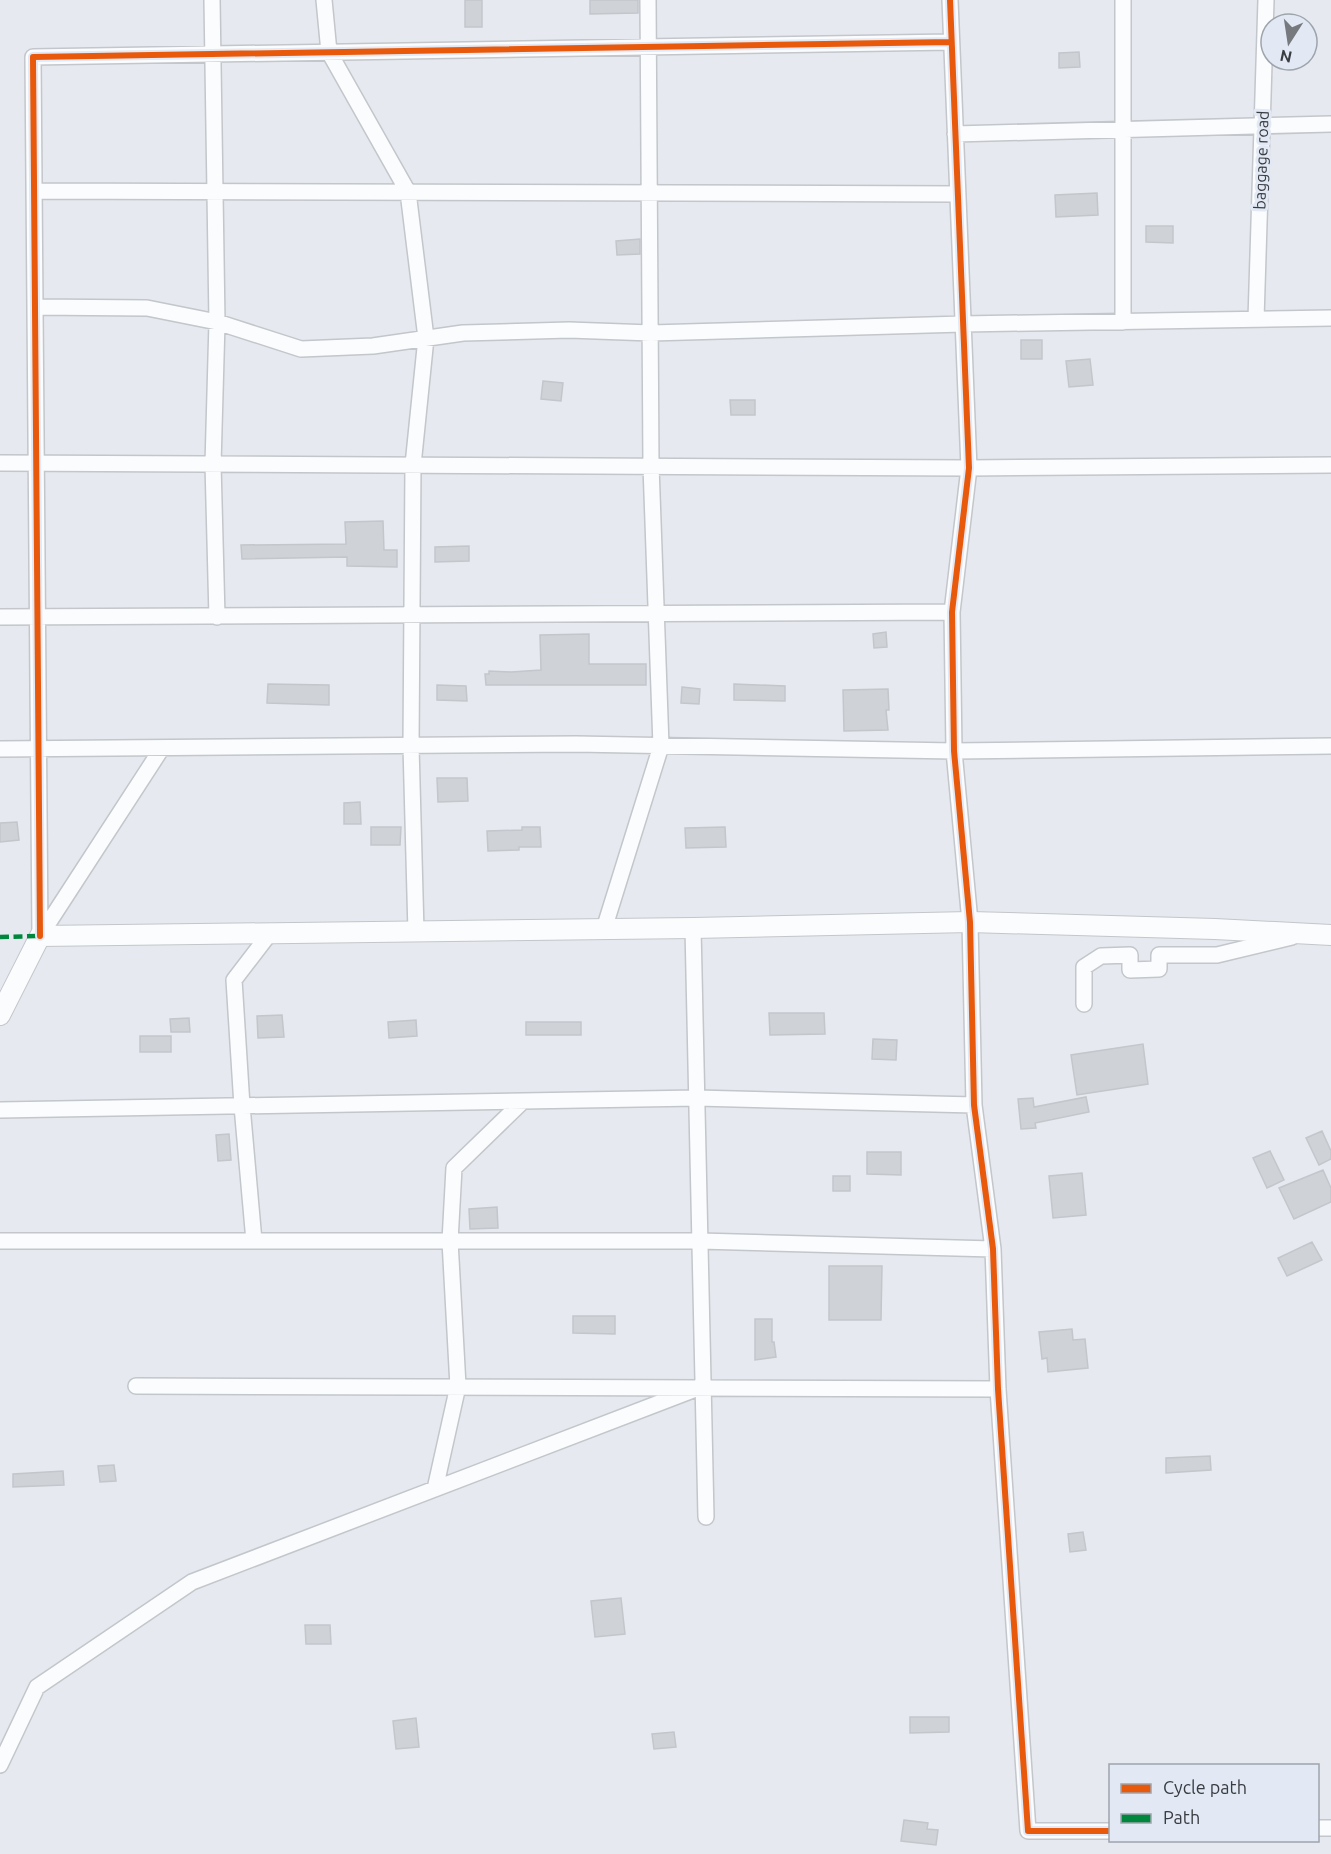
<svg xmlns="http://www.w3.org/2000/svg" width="1331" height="1854" viewBox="0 0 1331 1854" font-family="Ubuntu,sans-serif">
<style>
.building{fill:#cfd2d6;stroke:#c3c6cb;stroke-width:1.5}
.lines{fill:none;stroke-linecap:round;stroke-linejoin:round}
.minor-casing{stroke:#c3c6ca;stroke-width:18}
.tertiary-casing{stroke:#c3c6ca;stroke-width:22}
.minor{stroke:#fbfcfd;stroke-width:15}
.tertiary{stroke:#fbfcfd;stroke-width:20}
.quiet{stroke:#00873e;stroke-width:4.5;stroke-dasharray:9 4.5;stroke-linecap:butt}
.cycleway-casing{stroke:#e2e9f4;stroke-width:10}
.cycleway{stroke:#e8590c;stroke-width:6}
.labels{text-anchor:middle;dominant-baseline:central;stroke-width:6;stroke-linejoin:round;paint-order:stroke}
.street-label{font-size:16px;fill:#393c40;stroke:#e2e9f4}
</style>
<rect width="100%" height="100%" fill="#e6eaf0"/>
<!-- building -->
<path class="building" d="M465 0H482V27H465Z
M590 0H638V13L590 14Z
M1079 52 1080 67 1059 68V53Z
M1097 193 1098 215 1056 217 1055 195Z
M1146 226H1173V243L1146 242Z
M640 239V254L617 255 616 241Z
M1021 340H1042V359H1021Z
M1090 359 1093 385 1069 387 1066 361Z
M543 381 563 383 561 401 541 399Z
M730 400H755V415H731Z
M383 521 384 550H397V567L347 566V557L242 559 241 545 346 544 345 522Z
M469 546V561L435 562V547Z
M886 632 887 647 874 648 873 634Z
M589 634V664H646V685H486L485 674H489V671L511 672 541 670 540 635Z
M268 684 329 685V705L267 703Z
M734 684 785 686V701L734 700Z
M437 685 466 686 467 701 437 700Z
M682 687 700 689 699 704 681 703Z
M888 689 889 710H886L888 730 844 731 843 690Z
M437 778H467L468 801 438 802Z
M360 802 361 824H344V803Z
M17 822 19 840 0 842V823Z
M371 827H401L400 845H371Z
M522 827H540L541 847H519V850L488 851 487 831 522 830Z
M725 827 726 847 686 848 685 828Z
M769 1013H824L825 1034 770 1035Z
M282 1015 284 1037 258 1038 257 1016Z
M189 1018 190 1032H171L170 1019Z
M416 1020 417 1036 389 1038 388 1022Z
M526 1022H581V1035H526Z
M140 1036H171V1052H140Z
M873 1039 897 1040 896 1060 872 1059Z
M1143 1044 1148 1084 1077 1095 1071 1055Z
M1086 1097 1089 1112 1035 1123 1036 1128 1021 1129 1018 1099 1033 1098 1034 1107Z
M1322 1131 1331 1151V1159L1319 1165 1306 1138Z
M229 1134 231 1160 218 1161 216 1135Z
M1270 1151 1284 1180 1267 1188 1253 1158Z
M867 1152H901V1175L867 1174Z
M1323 1170 1331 1188V1202L1294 1219 1279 1188Z
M1082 1173 1086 1215 1053 1218 1049 1176Z
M833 1176H850V1191H833Z
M497 1207 498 1228 470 1229 469 1209Z
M1312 1242 1322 1260 1287 1276 1278 1258Z
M829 1266H882L881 1320H829Z
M573 1316H615V1334L573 1333Z
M755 1319H772V1342H774L776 1357 755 1360Z
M1072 1329 1073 1340 1085 1339 1088 1368 1048 1372 1047 1358 1042 1359 1039 1332Z
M1210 1456 1211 1470 1166 1473V1458Z
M114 1465 116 1481 100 1482 98 1466Z
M63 1471 64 1485 13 1487V1474Z
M1083 1532 1086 1550 1070 1552 1068 1534Z
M621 1598 625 1634 595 1637 591 1601Z
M305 1625H330L331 1644H306Z
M910 1717H949V1732L910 1733Z
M416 1718 419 1747 396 1749 393 1721Z
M674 1732 676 1747 654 1749 652 1734Z
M904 1820 928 1823 927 1829 938 1830 936 1845 901 1841Z"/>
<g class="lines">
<defs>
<path id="minor" d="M212 0 217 322 213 464 217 617
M324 0 329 52 408 192 426 338 413 465 411 746 416 932
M950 0 969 468 952 612 954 751 970 922 974 1105 993 1249 998 1389 1028 1831H1110
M1123 0V322
M955 134 1331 124
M34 191 958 194
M35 307 147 308 217 322 301 349 373 346 463 333 569 330 651 333 963 324 1331 318
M1256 319 1266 0
M0 463 969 468 1331 465
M0 617 952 612
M0 749 576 744 954 751 1331 746
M693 928 706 1517
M604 929 661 746 651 466 648 0
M40 936 33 57 951 42
M40 936 162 748
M1084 1004V967L1101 956 1130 955V970L1159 969V955H1217L1292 937
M0 1110 697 1098 974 1105
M0 1241H700L993 1249
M254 1241 242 1106 234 980 270 933
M136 1386 998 1389
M435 1489 458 1386 450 1241 454 1168 523 1101
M0 1765 37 1687 192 1582 693 1390
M1318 1828H1331"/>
<path id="tertiary" d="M0 1015 40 936 693 928 970 922 1215 929 1331 935"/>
</defs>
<!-- minor casing -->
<use href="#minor" class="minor-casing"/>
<!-- tertiary casing -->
<use href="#tertiary" class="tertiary-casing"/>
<!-- minor -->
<use href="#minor" class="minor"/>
<!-- tertiary -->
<use href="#tertiary" class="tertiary"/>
<!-- quiet -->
<path class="quiet" d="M0 937 40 936"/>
<defs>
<path id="cycleway" d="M950 0 969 468 952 612 954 751 970 922 974 1105 993 1249 998 1389 1028 1831H1110
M40 936 33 57 951 42"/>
</defs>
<!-- cycleway casing -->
<use href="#cycleway" class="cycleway-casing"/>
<!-- cycleway -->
<use href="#cycleway" class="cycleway"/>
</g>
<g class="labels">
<!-- street labels -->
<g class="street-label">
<text transform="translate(1261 160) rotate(-88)">baggage road</text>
</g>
</g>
<!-- legend -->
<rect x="1109" y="1764" width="210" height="78" fill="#e2e9f4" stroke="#9ea4ac" stroke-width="1.5"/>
<rect x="1121" y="1784" width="30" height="9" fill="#e8590c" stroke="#9ea4ac" stroke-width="1.5"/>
<text x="1163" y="1794" font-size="18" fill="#393c40">Cycle path</text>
<rect x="1121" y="1814" width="30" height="9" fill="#00873e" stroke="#9ea4ac" stroke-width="1.5"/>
<text x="1163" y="1824" font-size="18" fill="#393c40">Path</text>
<!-- north arrow -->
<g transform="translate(1289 42) rotate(192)"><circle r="28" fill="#e2e9f4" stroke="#9ea4ac" stroke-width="1.5"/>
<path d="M0-4.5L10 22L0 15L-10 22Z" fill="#76797e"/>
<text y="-9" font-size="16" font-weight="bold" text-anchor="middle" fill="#393c40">N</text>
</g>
</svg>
